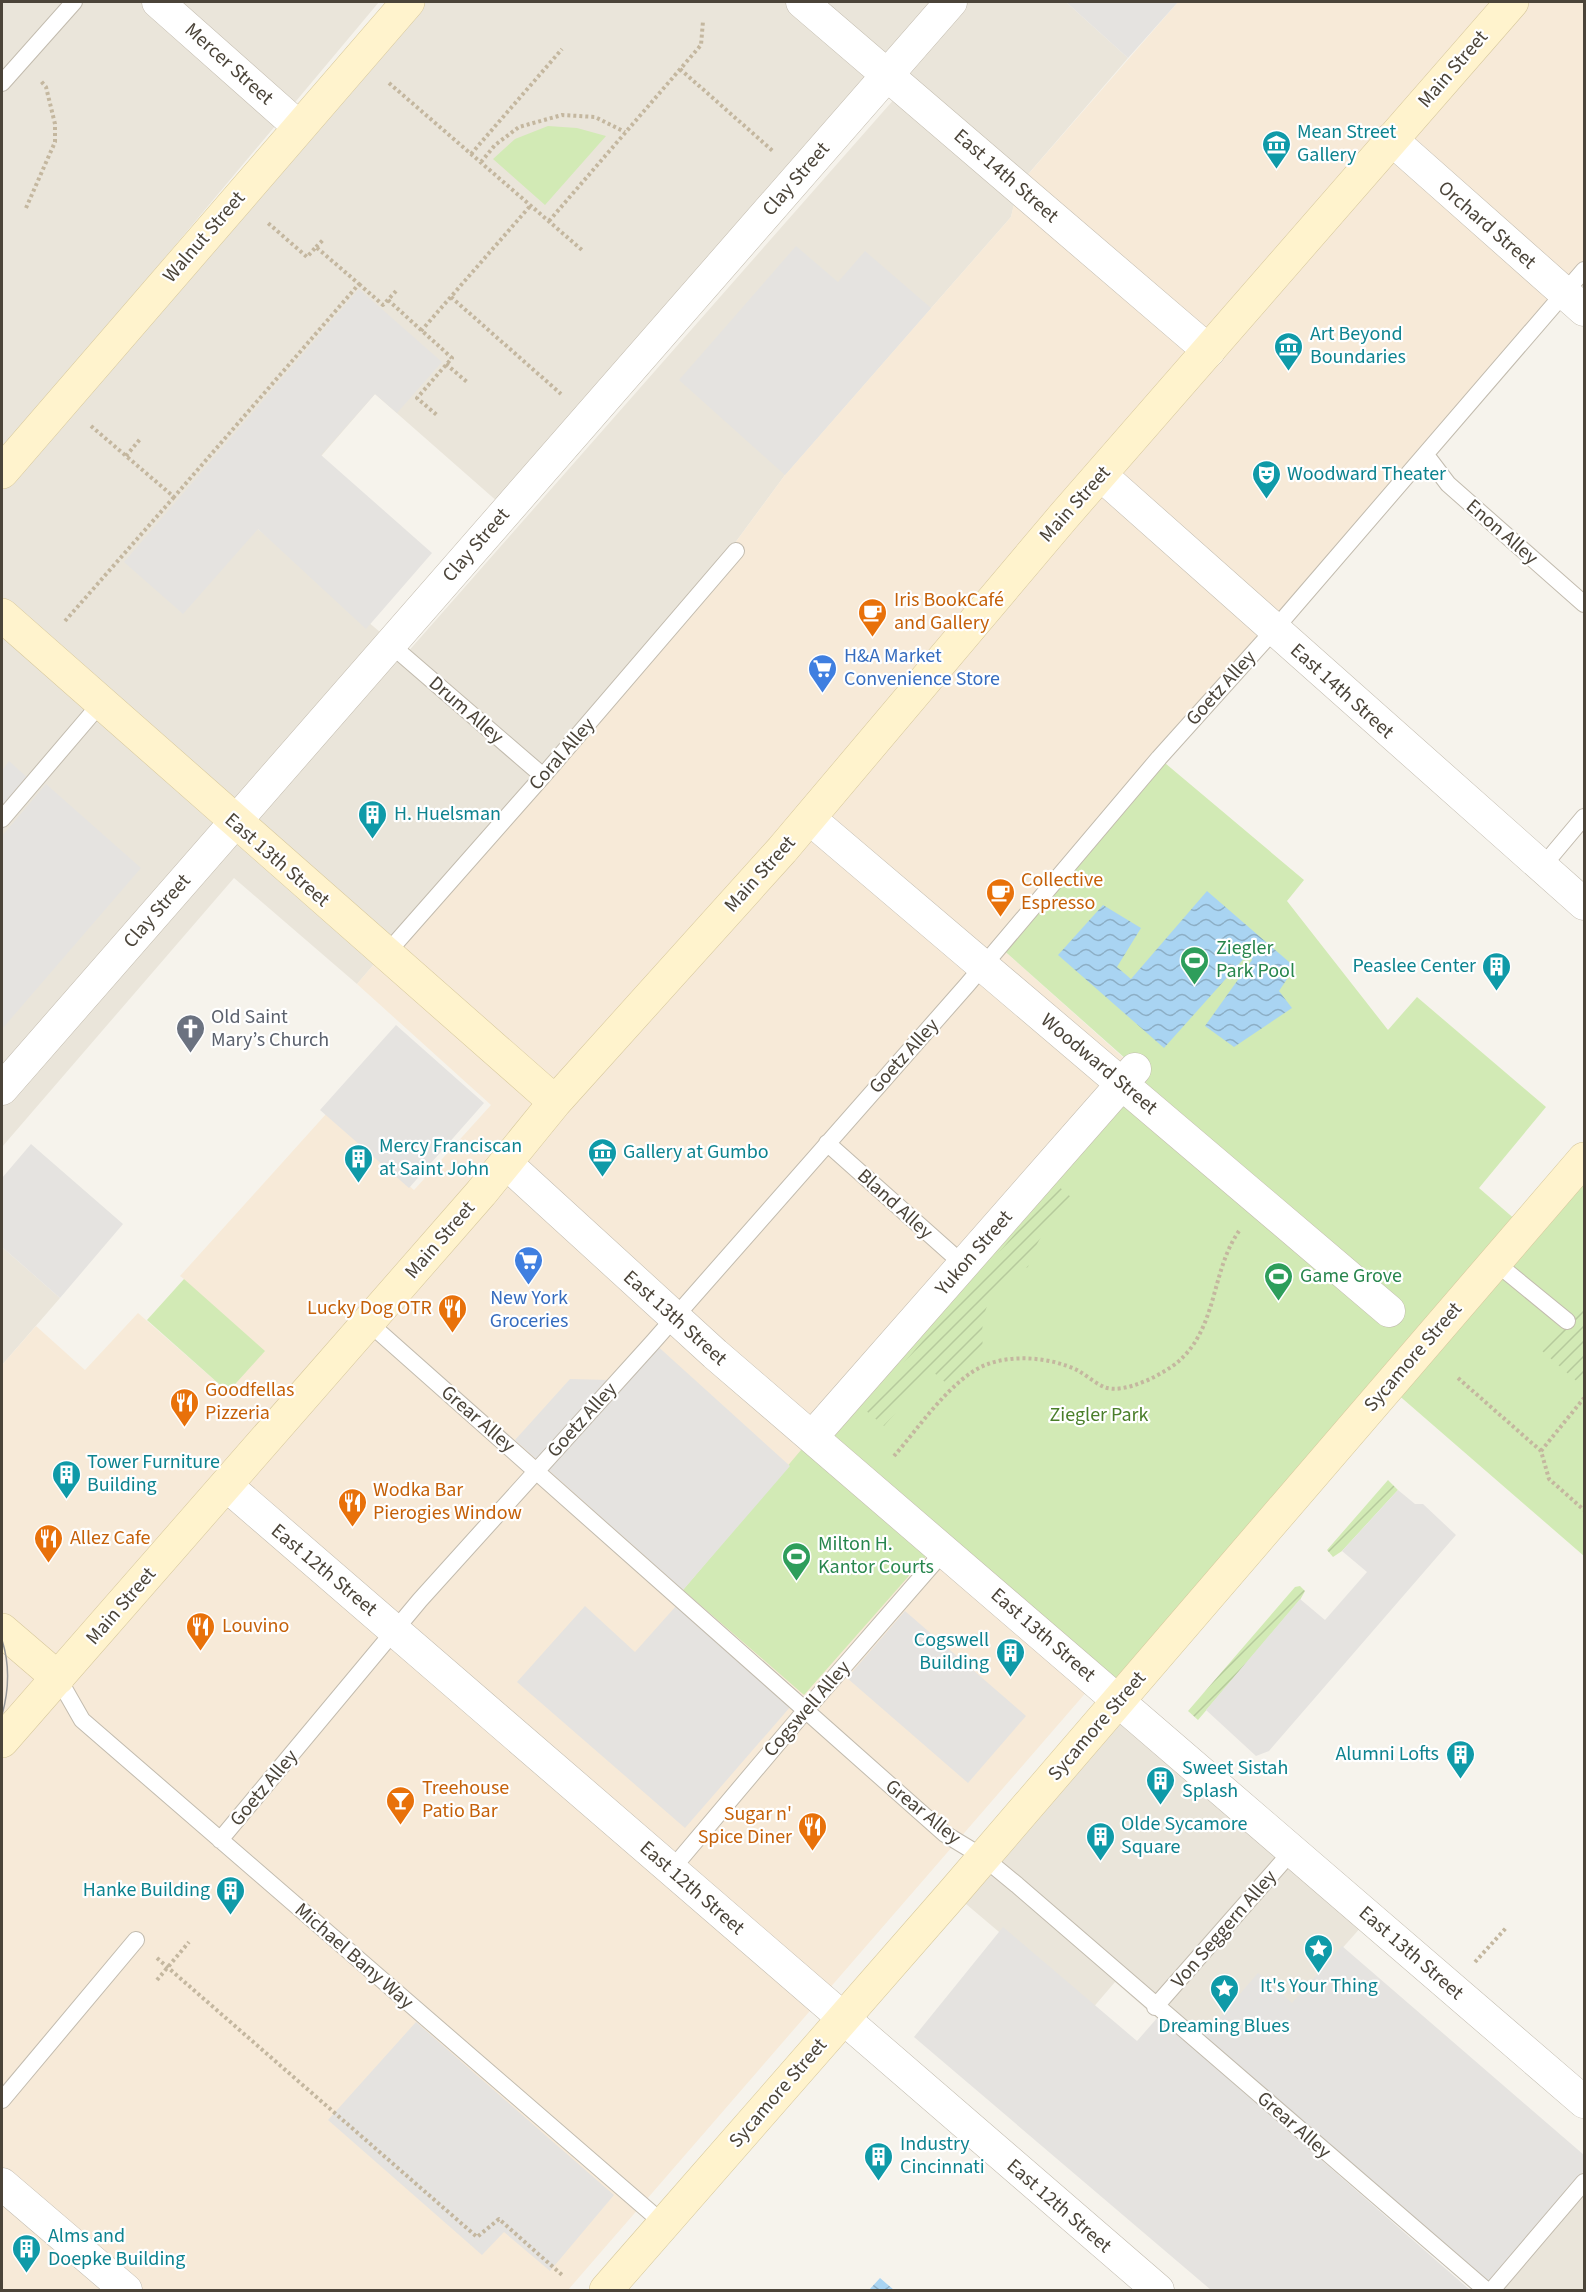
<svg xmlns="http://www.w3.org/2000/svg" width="1586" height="2292" viewBox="0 0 1586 2292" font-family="'Source Sans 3',sans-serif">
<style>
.residential{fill:#eae5da}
.commercial{fill:#f7ead8}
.park{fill:#d2eab5}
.garden{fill:url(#garden-furrows)}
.parking{fill:#e5e3e0}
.water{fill:url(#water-waves)}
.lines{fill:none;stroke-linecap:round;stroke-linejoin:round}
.lane-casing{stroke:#c2bbae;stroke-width:18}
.street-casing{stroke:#c2bbae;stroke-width:33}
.secondary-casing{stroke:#d6c79b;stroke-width:34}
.path{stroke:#c4b79f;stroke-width:4;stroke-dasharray:3 3;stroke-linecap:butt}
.lane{stroke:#fff;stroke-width:16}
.street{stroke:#fff;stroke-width:32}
.secondary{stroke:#fff3cd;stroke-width:33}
.tram{stroke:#9a9a9a;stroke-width:1.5}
.path-bridge{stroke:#c4b79f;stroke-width:4;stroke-dasharray:3 3;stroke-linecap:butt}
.labels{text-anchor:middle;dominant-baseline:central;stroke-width:4.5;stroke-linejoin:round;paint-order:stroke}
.street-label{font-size:20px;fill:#4b4439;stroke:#fff}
.culture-label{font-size:20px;fill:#0d838f;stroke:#fff;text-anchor:start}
.food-label{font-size:20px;fill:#c56008;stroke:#fff;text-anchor:start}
.shop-label{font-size:20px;fill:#366cbe;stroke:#fff;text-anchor:start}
.leisure-label{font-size:20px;fill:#27864d;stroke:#fff;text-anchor:start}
.worship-label{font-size:20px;fill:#5b616d;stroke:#fff;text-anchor:start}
.park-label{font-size:20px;fill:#4a7f2a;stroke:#fff}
</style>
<defs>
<pattern id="garden-furrows" width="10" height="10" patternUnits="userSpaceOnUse" patternTransform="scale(1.5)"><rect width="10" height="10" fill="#d2eab5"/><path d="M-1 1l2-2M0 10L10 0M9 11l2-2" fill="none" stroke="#b6ca9c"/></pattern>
<pattern id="water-waves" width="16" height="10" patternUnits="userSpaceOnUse" patternTransform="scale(1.5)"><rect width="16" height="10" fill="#a9d4f2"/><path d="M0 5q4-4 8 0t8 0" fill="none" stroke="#8caec5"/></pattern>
</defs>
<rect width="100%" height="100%" fill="#f6f3ec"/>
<!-- residential -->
<path class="residential" d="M2 2H379L2 452Z
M408 2H1066L1128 58 1018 186 888 75 507 510 375 394 258 529 406 654 896 97 1015 201 1011 217 785 475 732 547 357 984 234 878 2 1147V472Z
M2 1247 60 1298 2 1365Z
M1118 1701 1370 1917 1237 2067 1220 2073 1115 1982 1091 2010 953 1893Z
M1584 2182V2290H1492Z"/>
<!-- commercial -->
<path class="commercial" d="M1178 2H1584V270L1000 947 1136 1069 812 1437 790 1466 912 1571 930 1552 1089 1689 568 2290H2V1365L36 1326 85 1370 138 1313 228 1392 184 1279 180 1276 327 1113 414 1190 491 1105 357 984 732 547 785 475 1011 217 1018 186Z"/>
<!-- park -->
<path class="park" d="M548 126 577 128 606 136 545 205 493 159 515 139Z
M1159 758 1304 880 1287 901 1388 1030 1417 997 1546 1107 1479 1188 1525 1228 1584 1159V1556L1388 1386 1118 1701 930 1552 804 1695 683 1590 812 1437 1136 1068 1000 947Z
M184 1279 265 1351 228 1392 147 1320Z"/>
<!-- garden -->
<path class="garden" d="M1057 1185 1072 1198C1053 1220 1036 1238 1028 1267 990 1280 977 1316 984 1354L966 1364 946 1383 932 1371 884 1426 864 1409Z
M1584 1301V1383L1582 1386 1541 1350Z
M1388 1480 1398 1490 1342 1551 1333 1557 1327 1550Z
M1300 1586 1305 1591 1300 1600 1198 1720 1188 1711 1295 1587Z"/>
<!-- parking -->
<path class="parking" d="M1066 2H1178L1128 58Z
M796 246 838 282 865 251 931 308 785 475 679 380Z
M359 289 442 362 397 413 375 394 321 455 432 553 366 629 258 529 183 614 124 562Z
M9 761 39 788 2 831V771Z
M46 784 141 868 2 1029V836Z
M396 1025 484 1103 409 1188 320 1110Z
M31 1144 123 1224 60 1298 2 1247V1178Z
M653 1342 790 1466 683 1590 515 1440 570 1379 610 1380Z
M1398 1490 1415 1504H1423L1456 1535 1269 1751 1256 1756 1206 1710 1300 1599 1325 1620 1367 1572 1342 1551Z
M585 1606 635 1652 676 1606 791 1706 685 1828 517 1682Z
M905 1611 1026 1716 968 1783 847 1678Z
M1003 1927 1137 2041 1158 2017 1470 2290H1211L914 2037Z
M1342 1946 1584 2155V2171L1487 2284 1203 2037 1258 1973 1292 2003Z
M416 2022 614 2195 550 2271 504 2232 482 2255 328 2120Z"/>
<!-- water -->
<path class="water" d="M1207 891 1295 967 1279 991 1292 1008 1234 1047 1205 1026 1252 960V956L1248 954 1164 1048 1058 955 1103 905 1141 928 1117 967 1131 979Z
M880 2278 894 2290H869Z"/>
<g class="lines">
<defs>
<path id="lane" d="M2 83 74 2
M1426 455 1448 484 1584 604
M390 644 543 776
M2 819 101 703
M1542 867 1584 817
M386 954 543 776 736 551
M827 1143 964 1265
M1495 1262 1567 1321
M369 1323 945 1834 983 1857 1017 1885 1486 2290
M58 1678 82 1720 664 2224
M220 1840 420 1600 653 1342 967 985 1159 758 1274 630 1584 270
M671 1870 805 1711 945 1550
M1155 2007 1292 1851
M2 2100 136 1940
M1492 2290 1584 2182"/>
<path id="street" d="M158 2 299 127
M802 2 1209 351
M1391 139 1584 310
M1101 475 1584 904
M809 818 1389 1311
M2 1089 951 2
M506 1163 715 1354 1584 2102
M812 1437 1135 1069
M226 1485 1158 2290
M2 2184 126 2290"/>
<path id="secondary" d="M2 472 408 2
M2 615 555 1102
M2 1630 58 1678
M2 1741 481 1193 555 1102 782 850 1063 517 1512 2
M606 2290 953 1893 1584 1159"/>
</defs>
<!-- lane casing -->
<use href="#lane" class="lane-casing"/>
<!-- street casing -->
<use href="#street" class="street-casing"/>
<!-- secondary casing -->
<use href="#secondary" class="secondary-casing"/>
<!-- path -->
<path class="path" d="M680 69 774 152
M389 83 582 250
M471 154 562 49
M481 162 495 145 519 127 562 115 595 117 625 132
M26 208 55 142V124L46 87 40 80
M549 221 701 45 703 21
M316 247 324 239
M359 284 383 305 397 290
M451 297 561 394
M388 300 452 358 417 398 438 416
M421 331 531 205
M446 364 467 382
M91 426 174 497 359 284 316 247 307 257 268 223
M126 456 141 438
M65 621 174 497
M1458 1378 1541 1451 1549 1479 1584 1510
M1541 1451 1584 1398
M894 1456C918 1429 953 1376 988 1364 1015 1354 1052 1358 1077 1370 1086 1375 1095 1383 1104 1387 1124 1395 1164 1374 1179 1361 1218 1326 1211 1271 1239 1231
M157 1958 477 2237 499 2219 562 2275
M1475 1962 1506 1928"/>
<!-- lane -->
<use href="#lane" class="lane"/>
<!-- street -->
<use href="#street" class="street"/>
<!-- secondary -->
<use href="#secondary" class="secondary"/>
<!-- tram -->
<path class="tram" d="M2 1640C10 1665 9 1690 2 1715"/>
<!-- path-bridge -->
<path class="path-bridge" d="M157 1980 189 1942"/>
</g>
<!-- icons -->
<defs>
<symbol id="museum-pin" viewBox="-11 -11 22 30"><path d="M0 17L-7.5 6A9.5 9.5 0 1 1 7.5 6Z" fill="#0f9aa8" stroke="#fff"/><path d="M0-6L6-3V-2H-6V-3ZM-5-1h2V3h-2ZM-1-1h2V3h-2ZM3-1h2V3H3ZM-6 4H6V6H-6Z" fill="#fff"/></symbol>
<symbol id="theatre-pin" viewBox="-11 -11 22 30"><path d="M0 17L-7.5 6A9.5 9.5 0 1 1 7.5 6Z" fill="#0f9aa8" stroke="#fff"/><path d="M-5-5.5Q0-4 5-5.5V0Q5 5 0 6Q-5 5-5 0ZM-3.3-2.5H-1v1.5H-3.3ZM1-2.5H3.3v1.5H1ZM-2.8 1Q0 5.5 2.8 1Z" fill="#fff"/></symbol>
<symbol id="cafe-pin" viewBox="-11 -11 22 30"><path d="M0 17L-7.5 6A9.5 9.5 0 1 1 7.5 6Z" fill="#e8710a" stroke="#fff"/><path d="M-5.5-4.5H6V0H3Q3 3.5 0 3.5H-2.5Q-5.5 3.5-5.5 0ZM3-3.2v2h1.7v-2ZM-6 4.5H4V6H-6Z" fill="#fff"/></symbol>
<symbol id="supermarket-pin" viewBox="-11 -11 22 30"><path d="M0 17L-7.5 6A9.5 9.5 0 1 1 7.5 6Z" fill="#3f7fe0" stroke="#fff"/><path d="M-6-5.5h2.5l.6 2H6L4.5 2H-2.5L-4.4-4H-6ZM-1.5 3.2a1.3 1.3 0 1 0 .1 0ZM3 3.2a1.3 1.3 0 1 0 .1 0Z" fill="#fff"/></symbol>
<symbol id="building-pin" viewBox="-11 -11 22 30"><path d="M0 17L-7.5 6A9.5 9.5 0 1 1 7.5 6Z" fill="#0f9aa8" stroke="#fff"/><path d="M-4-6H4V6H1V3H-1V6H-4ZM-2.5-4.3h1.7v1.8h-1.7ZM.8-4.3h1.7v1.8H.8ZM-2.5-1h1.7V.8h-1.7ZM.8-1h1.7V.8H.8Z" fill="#fff"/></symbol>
<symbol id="stadium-pin" viewBox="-11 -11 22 30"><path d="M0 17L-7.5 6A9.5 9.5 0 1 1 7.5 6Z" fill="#2e9e5b" stroke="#fff"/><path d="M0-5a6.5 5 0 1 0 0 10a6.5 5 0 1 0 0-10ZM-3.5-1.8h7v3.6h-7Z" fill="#fff"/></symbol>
<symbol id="church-pin" viewBox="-11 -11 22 30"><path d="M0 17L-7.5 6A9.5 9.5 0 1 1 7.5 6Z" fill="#6b7280" stroke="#fff"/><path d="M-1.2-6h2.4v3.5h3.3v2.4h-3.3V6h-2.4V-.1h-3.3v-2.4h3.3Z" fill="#fff"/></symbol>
<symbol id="restaurant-pin" viewBox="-11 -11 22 30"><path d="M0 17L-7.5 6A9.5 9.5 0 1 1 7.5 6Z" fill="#e8710a" stroke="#fff"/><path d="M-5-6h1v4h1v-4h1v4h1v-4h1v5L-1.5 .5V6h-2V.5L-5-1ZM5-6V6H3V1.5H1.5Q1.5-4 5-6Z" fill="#fff"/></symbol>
<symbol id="bar-pin" viewBox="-11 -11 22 30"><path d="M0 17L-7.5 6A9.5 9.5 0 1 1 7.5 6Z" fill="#e8710a" stroke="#fff"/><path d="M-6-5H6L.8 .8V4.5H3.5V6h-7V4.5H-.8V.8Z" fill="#fff"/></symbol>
<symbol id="sight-pin" viewBox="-11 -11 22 30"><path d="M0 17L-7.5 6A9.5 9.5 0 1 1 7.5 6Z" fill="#0f9aa8" stroke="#fff"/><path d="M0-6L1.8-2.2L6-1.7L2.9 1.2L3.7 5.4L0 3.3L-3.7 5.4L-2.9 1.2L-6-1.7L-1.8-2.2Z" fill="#fff"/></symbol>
</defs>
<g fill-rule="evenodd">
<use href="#museum-pin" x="1260" y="128" width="33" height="45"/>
<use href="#museum-pin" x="1272" y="330" width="33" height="45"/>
<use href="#theatre-pin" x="1250" y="458" width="33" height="45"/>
<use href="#cafe-pin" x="856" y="596" width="33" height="45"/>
<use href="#supermarket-pin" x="806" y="652" width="33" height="45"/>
<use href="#building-pin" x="356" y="798" width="33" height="45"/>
<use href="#cafe-pin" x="984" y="876" width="33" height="45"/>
<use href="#stadium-pin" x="1178" y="944" width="33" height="45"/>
<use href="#building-pin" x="1480" y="950" width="33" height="45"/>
<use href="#church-pin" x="174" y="1012" width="33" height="45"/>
<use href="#museum-pin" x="586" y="1136" width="33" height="45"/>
<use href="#building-pin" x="342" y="1142" width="33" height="45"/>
<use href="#supermarket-pin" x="512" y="1244" width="33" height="45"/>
<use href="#stadium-pin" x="1262" y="1260" width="33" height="45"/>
<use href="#restaurant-pin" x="436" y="1292" width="33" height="45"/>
<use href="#restaurant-pin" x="168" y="1386" width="33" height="45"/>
<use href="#building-pin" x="50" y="1458" width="33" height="45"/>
<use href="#restaurant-pin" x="336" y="1486" width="33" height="45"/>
<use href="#restaurant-pin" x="32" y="1522" width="33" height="45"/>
<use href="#stadium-pin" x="780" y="1540" width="33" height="45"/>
<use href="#restaurant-pin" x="184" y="1610" width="33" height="45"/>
<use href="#building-pin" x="994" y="1636" width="33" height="45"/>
<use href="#building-pin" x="1444" y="1738" width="33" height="45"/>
<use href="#building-pin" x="1144" y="1764" width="33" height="45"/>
<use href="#bar-pin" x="384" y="1784" width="33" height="45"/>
<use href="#restaurant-pin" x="796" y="1810" width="33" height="45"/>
<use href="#building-pin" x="1084" y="1820" width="33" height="45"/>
<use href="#building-pin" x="214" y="1874" width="33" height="45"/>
<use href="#sight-pin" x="1302" y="1932" width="33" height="45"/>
<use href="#sight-pin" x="1208" y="1972" width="33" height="45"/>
<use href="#building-pin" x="862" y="2140" width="33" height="45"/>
<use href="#building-pin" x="10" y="2232" width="33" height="45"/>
</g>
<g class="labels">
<!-- street labels -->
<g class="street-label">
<text transform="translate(229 64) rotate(42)">Mercer Street</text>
<text transform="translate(1453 69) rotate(-49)">Main Street</text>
<text transform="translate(1006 176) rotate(41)">East 14th Street</text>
<text transform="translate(796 179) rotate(-49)">Clay Street</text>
<text transform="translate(1487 225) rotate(41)">Orchard Street</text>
<text transform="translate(204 237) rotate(-49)">Walnut Street</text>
<text transform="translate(1075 504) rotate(-48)">Main Street</text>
<text transform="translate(1502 532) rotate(41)">Enon Alley</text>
<text transform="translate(476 545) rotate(-49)">Clay Street</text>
<text transform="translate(1221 688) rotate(-48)">Goetz Alley</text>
<text transform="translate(1342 691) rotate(42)">East 14th Street</text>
<text transform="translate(466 710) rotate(41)">Drum Alley</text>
<text transform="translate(562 754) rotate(-49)">Coral Alley</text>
<text transform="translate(277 860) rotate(41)">East 13th Street</text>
<text transform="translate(760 874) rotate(-48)">Main Street</text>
<text transform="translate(157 911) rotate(-49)">Clay Street</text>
<text transform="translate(904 1056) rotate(-48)">Goetz Alley</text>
<text transform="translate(1099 1064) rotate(40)">Woodward Street</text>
<text transform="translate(895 1204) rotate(42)">Bland Alley</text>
<text transform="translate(440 1240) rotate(-49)">Main Street</text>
<text transform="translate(974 1253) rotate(-49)">Yukon Street</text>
<text transform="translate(675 1318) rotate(42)">East 13th Street</text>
<text transform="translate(1413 1357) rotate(-49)">Sycamore Street</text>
<text transform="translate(478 1419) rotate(41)">Grear Alley</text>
<text transform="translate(582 1420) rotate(-48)">Goetz Alley</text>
<text transform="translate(324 1570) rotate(40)">East 12th Street</text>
<text transform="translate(121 1606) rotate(-49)">Main Street</text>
<text transform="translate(1043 1635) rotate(41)">East 13th Street</text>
<text transform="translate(807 1709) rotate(-49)">Cogswell Alley</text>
<text transform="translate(1097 1726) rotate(-49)">Sycamore Street</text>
<text transform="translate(264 1788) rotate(-50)">Goetz Alley</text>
<text transform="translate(923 1812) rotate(39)">Grear Alley</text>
<text transform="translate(692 1888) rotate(41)">East 12th Street</text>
<text transform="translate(1224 1929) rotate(-49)">Von Seggern Alley</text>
<text transform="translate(1411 1953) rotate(41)">East 13th Street</text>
<text transform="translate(354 1956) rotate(41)">Michael Bany Way</text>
<text transform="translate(778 2093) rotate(-49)">Sycamore Street</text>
<text transform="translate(1294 2125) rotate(41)">Grear Alley</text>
<text transform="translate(1059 2206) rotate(41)">East 12th Street</text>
</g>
<!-- culture labels -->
<g class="culture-label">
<text x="1297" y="132">Mean Street<tspan x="1297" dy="23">Gallery</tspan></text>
<text x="1310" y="334">Art Beyond<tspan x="1310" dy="23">Boundaries</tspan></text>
<text x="1287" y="474">Woodward Theater</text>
<text x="394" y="814">H. Huelsman</text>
<text x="1476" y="966" text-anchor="end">Peaslee Center</text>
<text x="379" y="1146">Mercy Franciscan<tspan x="379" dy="23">at Saint John</tspan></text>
<text x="623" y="1152">Gallery at Gumbo</text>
<text x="87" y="1462">Tower Furniture<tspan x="87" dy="23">Building</tspan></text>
<text x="989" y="1640" text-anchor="end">Cogswell<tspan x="989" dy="23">Building</tspan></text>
<text x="1439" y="1754" text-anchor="end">Alumni Lofts</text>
<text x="1182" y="1768">Sweet Sistah<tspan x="1182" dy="23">Splash</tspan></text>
<text x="1121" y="1824">Olde Sycamore<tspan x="1121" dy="23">Square</tspan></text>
<text x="210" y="1890" text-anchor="end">Hanke Building</text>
<text x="1319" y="1986" text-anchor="middle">It's Your Thing</text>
<text x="1224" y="2026" text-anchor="middle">Dreaming Blues</text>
<text x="900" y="2144">Industry<tspan x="900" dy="23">Cincinnati</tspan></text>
<text x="48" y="2236">Alms and<tspan x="48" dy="23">Doepke Building</tspan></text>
</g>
<!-- food labels -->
<g class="food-label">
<text x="894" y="600">Iris BookCafé<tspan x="894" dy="23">and Gallery</tspan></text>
<text x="1021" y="880">Collective<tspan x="1021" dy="23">Espresso</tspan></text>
<text x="432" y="1308" text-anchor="end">Lucky Dog OTR</text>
<text x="205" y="1390">Goodfellas<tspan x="205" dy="23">Pizzeria</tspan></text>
<text x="373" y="1490">Wodka Bar<tspan x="373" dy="23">Pierogies Window</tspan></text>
<text x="70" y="1538">Allez Cafe</text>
<text x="222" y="1626">Louvino</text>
<text x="422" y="1788">Treehouse<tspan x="422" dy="23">Patio Bar</tspan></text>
<text x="792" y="1814" text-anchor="end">Sugar n'<tspan x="792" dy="23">Spice Diner</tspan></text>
</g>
<!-- shop labels -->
<g class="shop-label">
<text x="844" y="656">H&amp;A Market<tspan x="844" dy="23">Convenience Store</tspan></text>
<text x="529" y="1298" text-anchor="middle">New York<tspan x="529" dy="23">Groceries</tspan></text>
</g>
<!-- leisure labels -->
<g class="leisure-label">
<text x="1216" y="948">Ziegler<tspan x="1216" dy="23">Park Pool</tspan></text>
<text x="1300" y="1276">Game Grove</text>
<text x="818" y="1544">Milton H.<tspan x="818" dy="23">Kantor Courts</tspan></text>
</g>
<!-- worship labels -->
<g class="worship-label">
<text x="211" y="1017">Old Saint<tspan x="211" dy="23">Mary’s Church</tspan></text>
</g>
<!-- park labels -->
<g class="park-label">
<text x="1099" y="1415">Ziegler Park</text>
</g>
</g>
<!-- border -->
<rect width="1586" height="2292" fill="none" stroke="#4b4439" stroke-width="6"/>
</svg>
